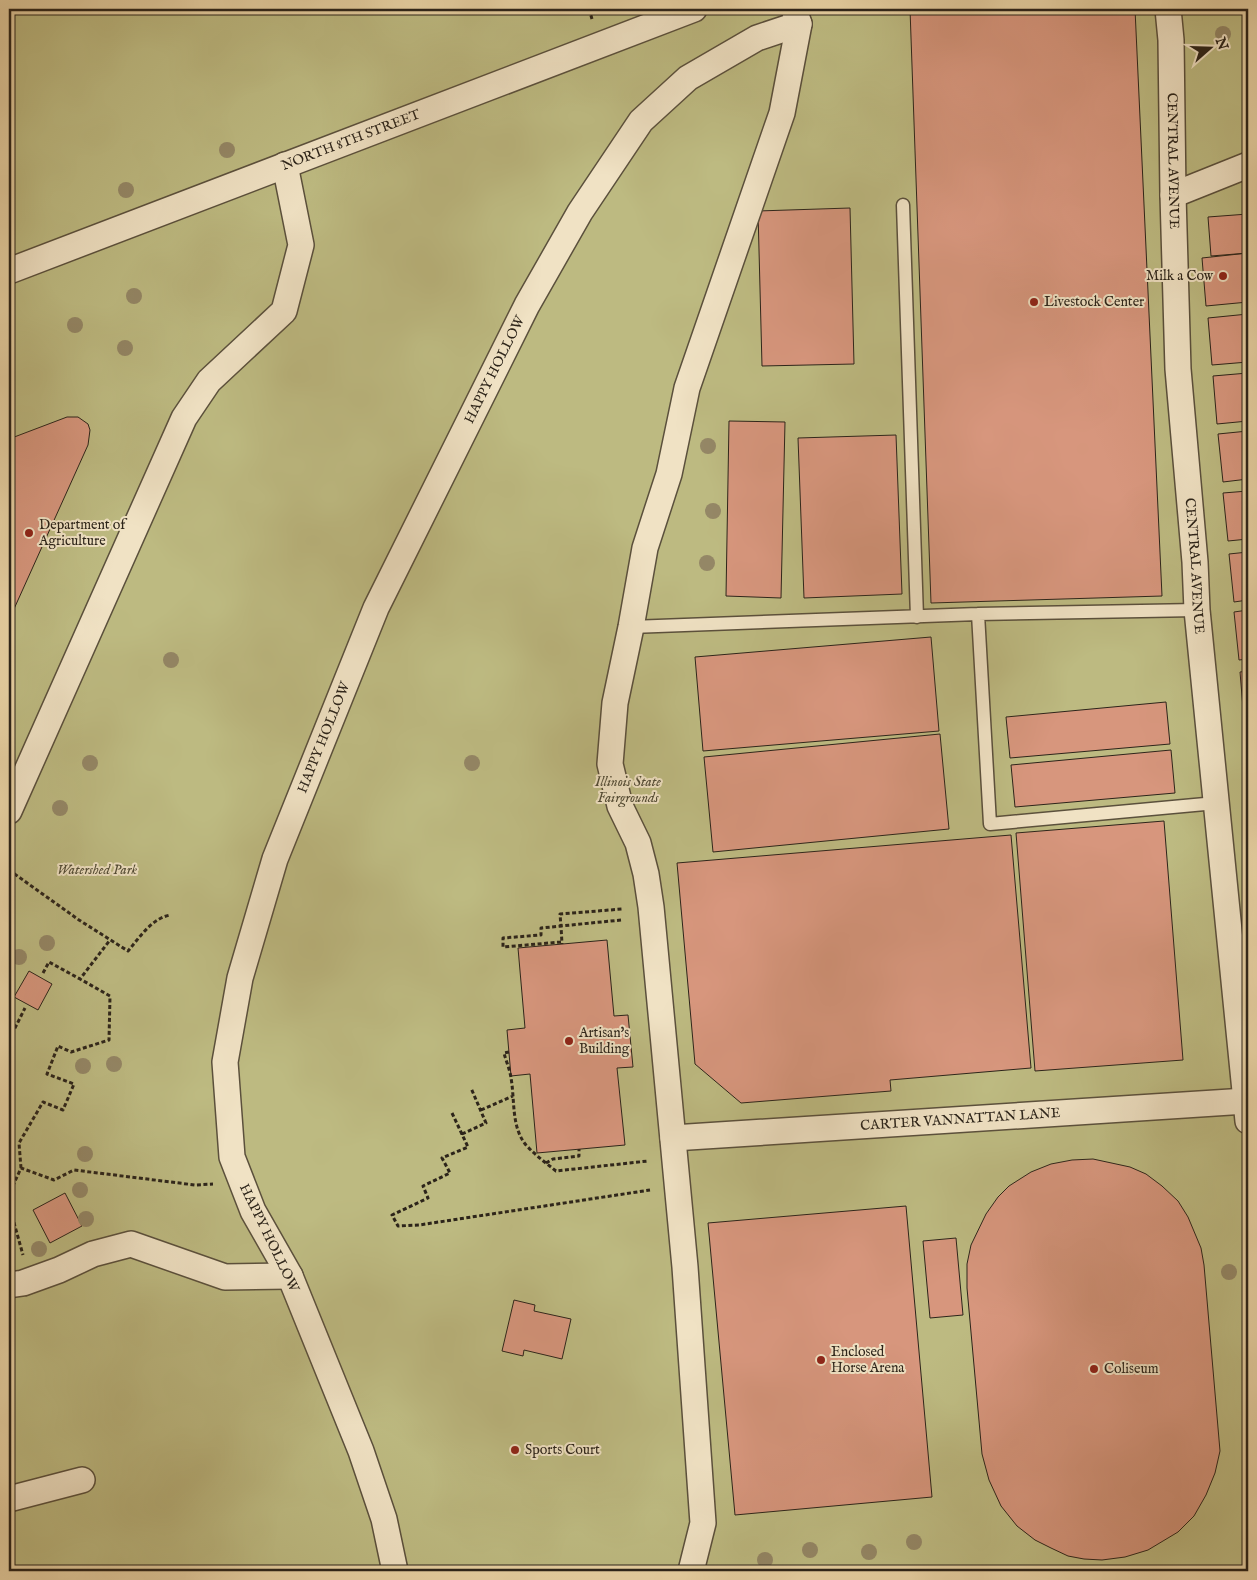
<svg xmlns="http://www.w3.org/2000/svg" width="1257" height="1580" viewBox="0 0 1257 1580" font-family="'IM FELL English',serif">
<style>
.green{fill:#bdba81;stroke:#746f4e}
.building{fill:#d7967d;stroke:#2c241a}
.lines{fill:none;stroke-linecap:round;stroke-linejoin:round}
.lane-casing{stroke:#5b503c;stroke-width:15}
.street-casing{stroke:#5b503c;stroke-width:28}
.path{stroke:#2c241a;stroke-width:3;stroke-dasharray:4 2.5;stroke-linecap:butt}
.lane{stroke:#f0e2c4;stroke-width:12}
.street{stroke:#f0e2c4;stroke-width:25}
.tree{fill:#948766}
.poi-dot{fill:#8f2418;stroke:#f0e2c4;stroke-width:2}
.labels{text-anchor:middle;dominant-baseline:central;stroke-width:4;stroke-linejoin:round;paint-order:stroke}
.street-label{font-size:14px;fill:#2c241a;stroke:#f0e2c4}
.poi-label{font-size:14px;fill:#2c241a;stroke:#f0e2c4;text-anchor:start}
.park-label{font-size:14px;font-style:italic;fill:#504a34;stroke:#f0e2c4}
</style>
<rect width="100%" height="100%" fill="#e8d2a4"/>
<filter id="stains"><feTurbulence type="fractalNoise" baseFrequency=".004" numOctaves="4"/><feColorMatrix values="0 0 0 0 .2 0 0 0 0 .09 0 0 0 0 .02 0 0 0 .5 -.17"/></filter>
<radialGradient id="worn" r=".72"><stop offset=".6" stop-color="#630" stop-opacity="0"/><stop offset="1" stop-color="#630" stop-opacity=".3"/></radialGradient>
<!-- green -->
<path class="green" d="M9 9H1248V1571H9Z"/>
<!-- building -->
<path class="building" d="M910 9H1135L1162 596 931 603Z
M850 208 854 364 762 366 758 211Z
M1248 214V253L1211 256 1208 217Z
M1248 253V302L1206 306 1202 258Z
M1248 314V362L1212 365 1208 318Z
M1248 373V421L1217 424 1213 376Z
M67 417H78L88 424 90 430 88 445 9 620V439Z
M729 421 785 422 781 598 726 596Z
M1248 431V479L1223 482 1218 434Z
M896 435 902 594 804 598 798 438Z
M1248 491V539L1228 541 1223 493Z
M1248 552V600L1234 602 1229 554Z
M1248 610V659L1239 660 1234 612Z
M931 637 939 731 703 751 695 657Z
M1248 671V720H1244L1240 672Z
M1166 702 1170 744 1010 758 1006 717Z
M1246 730H1248V756Z
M940 734 949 829 713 852 704 757Z
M1171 750 1175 793 1015 807 1011 765Z
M1164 821 1183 1060 1035 1071 1016 833Z
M1011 835 1031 1068 890 1080 891 1091 741 1103 695 1064 677 863Z
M607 940 614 1016 628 1015 633 1067 617 1068 625 1145 537 1153 530 1074 511 1076 507 1030 525 1028 518 948Z
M29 971 52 984 38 1010 14 997Z
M1093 1159 1130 1167 1146 1174 1162 1186 1178 1201 1188 1217 1201 1248 1204 1265 1220 1451 1215 1473 1206 1495 1194 1516 1178 1532 1148 1550 1125 1557 1102 1560 1084 1559 1068 1556 1051 1548 1035 1540 1017 1526 1001 1506 989 1480 982 1454 967 1288V1264L971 1245 986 1214 998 1197 1009 1186 1031 1172 1051 1164 1072 1160Z
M65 1193 82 1226 50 1243 33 1210Z
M906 1206 932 1497 735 1515 708 1223Z
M956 1238 963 1315 930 1318 923 1241Z
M514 1300 535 1305 534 1311 571 1319 562 1359 524 1350 523 1356 502 1351Z"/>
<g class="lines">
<defs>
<path id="lane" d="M903 205 917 617
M978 614 990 824 1216 803
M631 627 978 614 1197 610"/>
<g id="street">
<path id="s1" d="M1168 9 1171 40 1173 195 1178 369 1195 562 1197 610 1248 1121"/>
<path d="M1173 195 1248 165"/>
<path id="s2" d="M9 271 694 9"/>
<path d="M9 811 184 418 209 381 284 311 301 245 285 165"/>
<path id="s3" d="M673 1138 1246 1101"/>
<path d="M9 1285 23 1283 59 1270 93 1254 131 1244 225 1277 290 1276"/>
<path d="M9 1499 82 1480"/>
<path id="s4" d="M395 1571 384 1519 361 1451 290 1276 253 1211 232 1157 225 1062 240 978 275 859 376 608 527 305 580 212 641 121 688 78 757 38 799 24"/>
<path d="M691 1571 703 1523 685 1267 651 907 646 874 638 843 620 806 610 764 615 703 631 627 645 548 669 474 687 388 782 113 799 24 795 12"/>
</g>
</defs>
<!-- lane casing -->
<use href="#lane" class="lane-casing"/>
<!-- street casing -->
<use href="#street" class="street-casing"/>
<!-- path -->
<path class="path" d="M589 9 592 19
M1246 9 1248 14
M9 870 79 920 128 951C140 937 151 919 170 915
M621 920 561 926 560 914 622 909
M561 942 503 947V938L541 935V928L561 926 562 944
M43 973 49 962 80 979 110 940
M9 1040 25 1008
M509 1052 504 1053C506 1061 510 1070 511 1078 515 1100 511 1127 526 1145 535 1155 546 1163 556 1171L648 1161
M481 1110 513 1096
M452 1113 468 1147 442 1158 450 1173 423 1186 428 1198 392 1215 398 1226 419 1225 650 1190
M462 1134 486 1123 471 1088
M546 1163 553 1159 579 1156V1149
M21 1168 19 1143 43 1102 63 1110 74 1084 47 1074 58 1046 71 1052 109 1040 110 996 80 979
M11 1212V1190L21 1168 54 1180 74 1170 195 1185 213 1184
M9 1213 11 1212 23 1255
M9 1560 15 1571"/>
<!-- lane -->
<use href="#lane" class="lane"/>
<!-- street -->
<use href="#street" class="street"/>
</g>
<!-- trees -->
<g class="tree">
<circle cx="1223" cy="34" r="8"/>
<circle cx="227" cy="150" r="8"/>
<circle cx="126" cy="190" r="8"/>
<circle cx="134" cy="296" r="8"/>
<circle cx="75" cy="325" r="8"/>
<circle cx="125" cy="348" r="8"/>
<circle cx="708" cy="446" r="8"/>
<circle cx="713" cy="511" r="8"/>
<circle cx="707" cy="563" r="8"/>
<circle cx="171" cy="660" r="8"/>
<circle cx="90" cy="763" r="8"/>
<circle cx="472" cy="763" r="8"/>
<circle cx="60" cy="808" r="8"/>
<circle cx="47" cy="943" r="8"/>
<circle cx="19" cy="957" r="8"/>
<circle cx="114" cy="1064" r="8"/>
<circle cx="83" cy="1066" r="8"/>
<circle cx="85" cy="1154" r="8"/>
<circle cx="80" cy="1190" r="8"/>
<circle cx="86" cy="1219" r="8"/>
<circle cx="39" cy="1249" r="8"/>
<circle cx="1229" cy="1272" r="8"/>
<circle cx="914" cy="1542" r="8"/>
<circle cx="810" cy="1550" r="8"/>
<circle cx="869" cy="1552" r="8"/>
<circle cx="765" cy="1560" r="8"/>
</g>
<!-- markers -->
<g class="poi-dot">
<circle cx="1223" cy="276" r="5"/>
<circle cx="1034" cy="302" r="5"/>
<circle cx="29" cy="533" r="5"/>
<circle cx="569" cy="1041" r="5"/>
<circle cx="821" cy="1360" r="5"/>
<circle cx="1094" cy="1369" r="5"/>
<circle cx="515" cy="1450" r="5"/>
</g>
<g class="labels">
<!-- street labels -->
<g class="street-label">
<text stroke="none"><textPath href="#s2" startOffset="366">NORTH 8TH STREET</textPath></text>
<text stroke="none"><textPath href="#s1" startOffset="152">CENTRAL AVENUE</textPath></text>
<text stroke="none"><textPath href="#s4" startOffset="1288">HAPPY HOLLOW</textPath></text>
<text stroke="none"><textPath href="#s1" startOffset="558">CENTRAL AVENUE</textPath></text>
<text stroke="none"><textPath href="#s4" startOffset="882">HAPPY HOLLOW</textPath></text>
<text stroke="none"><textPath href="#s3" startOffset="288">CARTER VANNATTAN LANE</textPath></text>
<text transform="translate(269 1238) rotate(64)">HAPPY HOLLOW</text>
</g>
<!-- poi labels -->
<g class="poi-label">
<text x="1213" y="276" text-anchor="end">Milk a Cow</text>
<text x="1044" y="302">Livestock Center</text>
<text x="39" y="525">Department of<tspan x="39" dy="16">Agriculture</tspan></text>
<text x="579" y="1033">Artisan's<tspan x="579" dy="16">Building</tspan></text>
<text x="831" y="1352">Enclosed<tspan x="831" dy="16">Horse Arena</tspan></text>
<text x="1104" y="1369">Coliseum</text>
<text x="525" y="1450">Sports Court</text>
</g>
<!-- park labels -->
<g class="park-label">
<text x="628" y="782">Illinois State<tspan x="628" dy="16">Fairgrounds</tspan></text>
<text x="97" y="870">Watershed Park</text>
</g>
</g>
<!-- margin -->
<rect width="1257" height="1580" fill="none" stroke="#e8d2a4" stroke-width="30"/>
<rect x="10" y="10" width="1237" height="1560" fill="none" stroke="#2c241a" stroke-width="2.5"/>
<rect x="15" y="15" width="1227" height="1550" fill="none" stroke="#2c241a"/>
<!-- north arrow -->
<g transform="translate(1210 48) rotate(70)" stroke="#f0e2c4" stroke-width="4" paint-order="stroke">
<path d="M0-4L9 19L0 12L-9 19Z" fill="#2c241a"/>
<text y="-8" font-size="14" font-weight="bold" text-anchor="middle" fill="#2c241a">N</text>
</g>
<rect width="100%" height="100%" filter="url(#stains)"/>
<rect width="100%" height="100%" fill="url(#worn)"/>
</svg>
